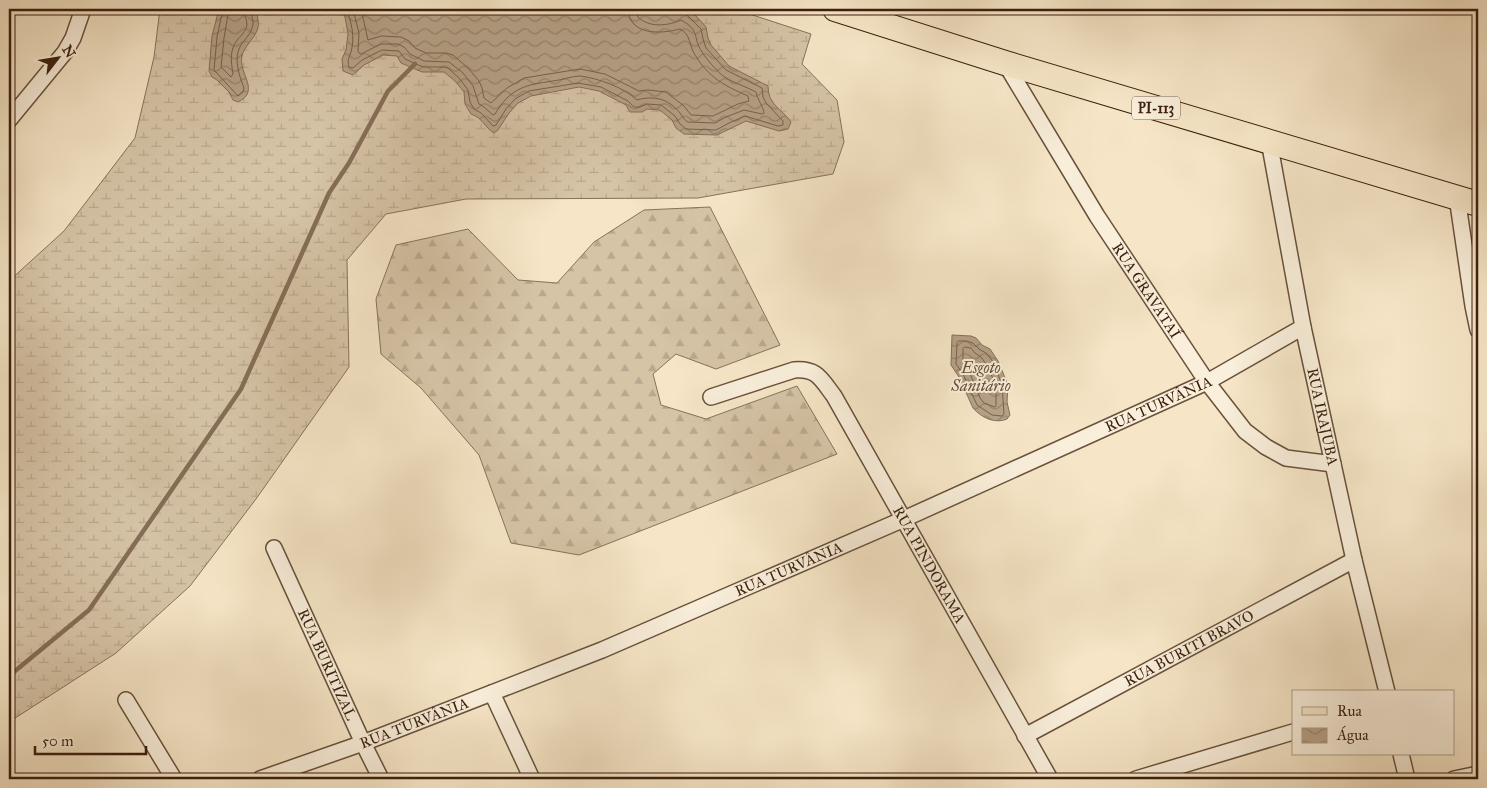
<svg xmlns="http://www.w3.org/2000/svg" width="1487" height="788" viewBox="0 0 1487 788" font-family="'IM FELL Great Primer',serif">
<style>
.forest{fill:url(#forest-firs);stroke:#88725a}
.wetland{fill:url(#wetland-marsh);stroke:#88725a}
.water{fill:url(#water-waves);stroke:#856e57}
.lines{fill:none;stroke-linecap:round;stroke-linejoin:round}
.shore{stroke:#78604a;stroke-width:1}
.stream{stroke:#856e57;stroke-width:4.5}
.street-casing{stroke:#6a513c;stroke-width:18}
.primary-casing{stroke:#3b1f0d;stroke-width:26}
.street{stroke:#f9efdb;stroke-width:15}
.primary{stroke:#f6e6c7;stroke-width:24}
.labels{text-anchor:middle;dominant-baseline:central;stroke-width:4;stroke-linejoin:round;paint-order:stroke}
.shield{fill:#f9efdb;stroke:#745d4b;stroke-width:1}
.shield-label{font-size:14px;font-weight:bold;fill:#3b1f0d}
.street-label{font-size:15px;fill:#3b1f0d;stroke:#f9efdb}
.water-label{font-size:16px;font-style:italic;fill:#664d38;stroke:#f9efdb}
</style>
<defs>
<pattern id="forest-firs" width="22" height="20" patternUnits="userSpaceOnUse" patternTransform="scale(1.25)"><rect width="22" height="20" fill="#d6c4a7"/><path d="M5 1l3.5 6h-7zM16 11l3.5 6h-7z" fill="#b9a88f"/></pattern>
<pattern id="wetland-marsh" width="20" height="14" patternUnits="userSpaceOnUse" patternTransform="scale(1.25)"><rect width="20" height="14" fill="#d6c4a7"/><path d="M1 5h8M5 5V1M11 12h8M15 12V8" fill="none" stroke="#b9a88f"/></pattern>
<pattern id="water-waves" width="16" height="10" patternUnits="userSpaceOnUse" patternTransform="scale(1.25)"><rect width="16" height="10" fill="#b6a288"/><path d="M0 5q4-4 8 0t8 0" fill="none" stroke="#95836e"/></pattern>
</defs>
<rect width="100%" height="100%" fill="#f6e6c7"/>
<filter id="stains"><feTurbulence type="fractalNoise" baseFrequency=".004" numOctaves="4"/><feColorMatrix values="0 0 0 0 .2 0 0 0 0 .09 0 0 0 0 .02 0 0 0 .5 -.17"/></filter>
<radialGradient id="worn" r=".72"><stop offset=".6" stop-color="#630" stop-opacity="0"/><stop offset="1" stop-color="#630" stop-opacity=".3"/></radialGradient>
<!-- forest -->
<path class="forest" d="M710 207 780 345 716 369 676 354 653 374 661 405 706 419 797 386 837 454 579 555 511 543 479 455 421 388 381 354 376 299 396 245 468 229 518 280 557 283 594 242 644 210Z"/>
<!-- wetland -->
<path class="wetland" d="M160 9H734L811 34 802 64 837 100 844 142 833 174 698 198 466 199 386 214 347 260 349 367 256 499 190 586 116 653 9 722V281L64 231 135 138 154 57Z"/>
<!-- water -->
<path class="water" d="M219 9H254C255 12 258 16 258 20 261 35 245 43 242 56 238 73 261 91 238 102L233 100 229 92 217 80 212 77 209 71 212 36Z
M341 9H642L658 14 686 9 696 16 706 27 708 38 711 45 729 66 768 86C768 105 781 108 791 122L788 129 779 131 746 121 717 135 684 134 676 128 672 120 660 110 647 109 642 112H630L626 105 599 91 579 87 531 96 518 103 509 113 498 130 494 133C484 127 483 118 471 114L465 104 464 92 455 81 444 72H422L401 63 397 56 383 55 364 65 353 75 343 71 342 59 346 50 348 34 345 17Z
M952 335 971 336 976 338 982 345 990 349 998 361 1008 385 1007 402 1010 415 1007 419C995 424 982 418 973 408L959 377 951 365Z"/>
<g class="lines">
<!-- shore -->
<path class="shore" d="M223 9 217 37 214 70 238 96 243 92 244 88C239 75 233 58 241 45 245 39 250 35 252 28 255 21 251 16 250 9
M229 9 224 38 221 67 231 77 233 74C231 61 229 50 238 39 242 35 246 30 247 25 247 19 244 14 243 9
M346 9C352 22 355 38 351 52 349 58 347 60 349 67L353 68 362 60 382 50 399 51 405 59 423 67H444L448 68 459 78 468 90 470 102 474 109 481 113 493 126 496 125 506 109 515 99 529 91 578 83 601 87 628 101 634 107H640L647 104 661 105 675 116 680 124 686 129 716 130 729 123 745 116 778 126 783 125V121L766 103 763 97 762 88 726 70 706 48 703 39 701 29 682 10 684 9
M353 9 359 33 358 51 359 53 361 54 381 44H398L404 47 410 54 424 61 449 62 463 73 473 86 479 104 484 107 493 115 495 114C511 87 526 85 553 81 562 80 572 76 580 76 598 78 625 88 637 100 654 95 669 99 680 113 683 117 684 120 688 122L715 123 726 117 744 110 762 114 764 113C764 108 757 99 756 92 745 86 733 83 723 76 716 70 707 60 702 52 692 37 701 31 681 20 668 26 649 28 638 17L636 9
M361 9 368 40 381 36 401 37 409 41 415 48 426 53H446L453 55 468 68 479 81 482 88 484 98 491 103 507 88 524 78 580 69 605 74 639 91 648 90 666 92 684 106 691 115 713 116 738 104 749 101 748 96C725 86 709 78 695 55 689 46 691 34 680 29 661 34 629 36 628 9
M959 341H966L973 343 979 349 986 353 994 363 1002 385 1004 414 1002 416 992 415 977 405 963 374 956 364 957 343Z
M965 347 971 348 975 353 981 357 988 367 996 386V405L995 407 984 403 980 398 969 371 963 362V349Z"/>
<!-- stream -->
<path class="stream" d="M9 676 89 610 241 389 329 193 349 163 388 91 415 64"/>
<defs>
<g id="street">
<path id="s1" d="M1005 63 1097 216 1207 382 1245 431 1266 447 1286 458 1333 464"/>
<path d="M9 120 65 52 73 38 83 9"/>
<path id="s2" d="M1269 141 1303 327 1354 560 1387 692"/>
<path d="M1457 197 1473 306 1478 330"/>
<path id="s3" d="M711 397 794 370C817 368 821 379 834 396L1050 779"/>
<path id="s4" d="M274 548 363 743 381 779"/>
<path d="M492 693 532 779"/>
<path d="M126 700 174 779"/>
<path id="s5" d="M1025 736 1354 560"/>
<path d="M1401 754 1407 779"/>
<path id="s6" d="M260 779 363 743 602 650 904 519 1207 382 1303 327"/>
<path d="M1136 779 1293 732"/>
<path d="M1454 779 1478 774"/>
</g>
<path id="primary" d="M835 9 1005 63 1478 204"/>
</defs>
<!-- street casing -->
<use href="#street" class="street-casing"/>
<!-- primary casing -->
<use href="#primary" class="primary-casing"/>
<!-- street -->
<use href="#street" class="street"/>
<!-- primary -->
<use href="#primary" class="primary"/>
</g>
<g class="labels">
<!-- shield labels -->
<rect class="shield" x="1132" y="96.5" width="48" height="23" rx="4"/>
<g class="shield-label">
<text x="1156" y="108">PI-113</text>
</g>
<!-- street labels -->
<g class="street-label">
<text stroke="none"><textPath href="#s1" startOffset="268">RUA GRAVATAÍ</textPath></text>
<text stroke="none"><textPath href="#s6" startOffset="974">RUA TURVÂNIA</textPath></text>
<text stroke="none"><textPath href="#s2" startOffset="281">RUA IRAJUBA</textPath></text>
<text stroke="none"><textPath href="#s3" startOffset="332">RUA PINDORAMA</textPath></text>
<text stroke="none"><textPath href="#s6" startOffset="569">RUA TURVÂNIA</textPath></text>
<text stroke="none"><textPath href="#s5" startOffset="186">RUA BURITI BRAVO</textPath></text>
<text stroke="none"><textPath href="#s4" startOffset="128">RUA BURITIZAL</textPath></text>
<text stroke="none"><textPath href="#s6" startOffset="164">RUA TURVÂNIA</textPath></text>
</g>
<!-- water labels -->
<g class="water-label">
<text x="981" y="367">Esgoto<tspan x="981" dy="18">Sanitário</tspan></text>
</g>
</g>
<!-- margin -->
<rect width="1487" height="788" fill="none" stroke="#f6e6c7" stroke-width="30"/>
<rect x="10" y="10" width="1467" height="768" fill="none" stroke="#3b1f0d" stroke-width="2.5"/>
<rect x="15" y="15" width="1457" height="758" fill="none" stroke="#3b1f0d"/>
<!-- legend -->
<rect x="1292" y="690" width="162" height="65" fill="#f9efdb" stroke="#ad9c89"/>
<rect x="1302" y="707" width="25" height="8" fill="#f6e6c7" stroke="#ad9c89"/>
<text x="1337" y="716" font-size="15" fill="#3b1f0d">Rua</text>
<rect x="1302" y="728" width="25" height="15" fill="url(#water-waves)" stroke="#ad9c89"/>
<text x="1337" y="740" font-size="15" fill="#3b1f0d">Água</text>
<!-- north arrow -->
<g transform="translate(58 58) rotate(59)" stroke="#f9efdb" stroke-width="4" paint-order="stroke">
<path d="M0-4L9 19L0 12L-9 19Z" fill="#3b1f0d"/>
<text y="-8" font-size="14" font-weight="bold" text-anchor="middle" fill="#3b1f0d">N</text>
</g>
<!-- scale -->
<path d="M35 746v8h111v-8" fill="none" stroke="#3b1f0d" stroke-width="2.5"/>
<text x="42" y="746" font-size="15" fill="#3b1f0d" stroke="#f9efdb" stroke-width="4" paint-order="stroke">50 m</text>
<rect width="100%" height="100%" filter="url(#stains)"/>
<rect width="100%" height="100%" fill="url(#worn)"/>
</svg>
